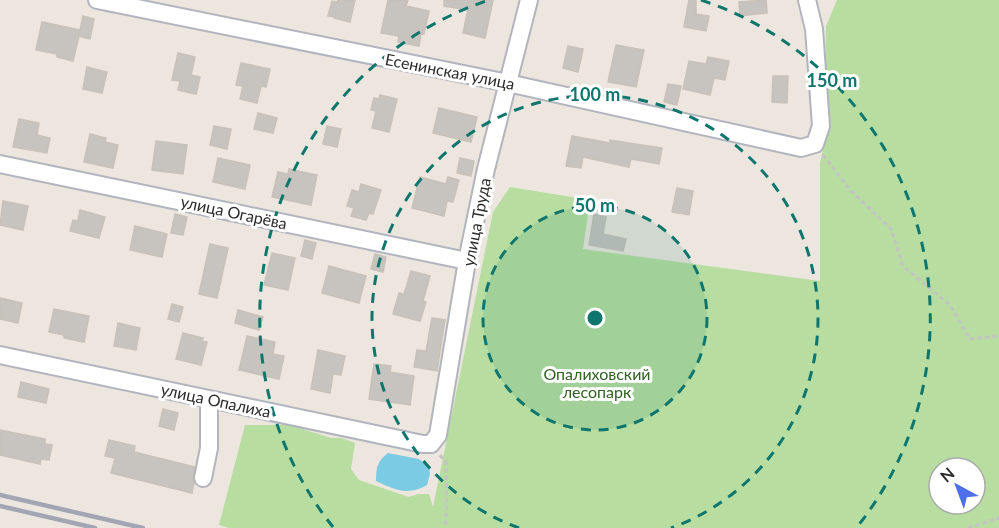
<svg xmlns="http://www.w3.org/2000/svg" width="999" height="528" viewBox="0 0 999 528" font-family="Lato,sans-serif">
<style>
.green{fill:#b7dda0;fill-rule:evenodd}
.water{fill:#7ccbe4}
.building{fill:#c7c3be;stroke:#c7c1b8;stroke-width:1.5}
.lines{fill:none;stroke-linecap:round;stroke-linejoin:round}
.minor-casing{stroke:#b2b5bd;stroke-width:20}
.path{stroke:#c4c4c4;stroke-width:3;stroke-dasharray:4.5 3;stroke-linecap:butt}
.minor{stroke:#fff;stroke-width:16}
.rail{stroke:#a2a5b4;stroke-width:4.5}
.ring{fill:none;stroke:#0f766e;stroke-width:3;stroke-dasharray:10 8}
.labels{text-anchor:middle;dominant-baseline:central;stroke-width:6;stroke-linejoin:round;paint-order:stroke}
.street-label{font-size:16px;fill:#2b2b2b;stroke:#fff}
.park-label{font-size:16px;fill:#306221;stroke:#fff}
.centre{fill:#0f766e;stroke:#fff;stroke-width:3}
.ring-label{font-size:18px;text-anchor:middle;font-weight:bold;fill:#0f766e;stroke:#fff;stroke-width:6;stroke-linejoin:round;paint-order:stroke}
</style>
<rect width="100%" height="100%" fill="#ece6df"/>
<!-- green -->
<path class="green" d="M837 0H999V528H229L219 525 245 425H290L331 438H342L355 443 351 469 359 480 409 497 418 494H429L433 507 493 212 510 187 590 200 583 249 820 281V163L827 130 825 83 826 26ZM939 468H975V504H939Z"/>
<!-- water -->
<path class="water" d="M388 453 419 459 429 467 430 474 427 485C408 496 395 490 376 481 376 468 377 461 388 453Z"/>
<!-- building -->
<path class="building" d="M338 0H355L350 22 334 18V17L328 16 332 1 337 2Z
M388 0H408L406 6 429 11 424 34H421L419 46 398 42 399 36 381 33Z
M444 0H493L485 38 463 33 468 10 444 6Z
M689 0H696V14L709 16 706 31 684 27Z
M766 0 767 13 740 16 739 2Z
M83 16 94 19 90 39 79 36 73 61 57 57V54L36 50 42 22 80 30Z
M616 45 644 50 636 87 608 82Z
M568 46 583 49 578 72 563 68Z
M178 53 195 57 191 75 200 77 196 94 178 90 180 81 172 80Z
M708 57 729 61 725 80 714 78 710 95 683 89 689 61 706 64Z
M241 63 270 69 266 87 261 86 257 103 240 99 243 86 236 85Z
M87 67 107 72 102 93 83 89Z
M773 76H788L787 103 772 102Z
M668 84 681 86 677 105 664 102Z
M380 95 397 99 389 132 372 128 376 111 371 110 374 98 379 99Z
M439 108 477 117 471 142 433 133Z
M258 113 277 118 273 133 254 129Z
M19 119 39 123 37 135 50 138 47 153 13 147Z
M214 126 231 129 227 149 210 145Z
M327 126 341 129 337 147 323 144Z
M90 134 106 138 105 142 118 145 113 168 84 162Z
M572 136 610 143V140L662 148 659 164 631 159 629 167 583 157 581 168 566 166Z
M156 141 187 145 183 174 152 170Z
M218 158 250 165 245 189 213 182Z
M460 158 474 161 471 176 457 173Z
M289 169 317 175 311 205 272 197 278 172 288 174Z
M420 177 446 184 448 177 459 180 453 202 447 201 444 216 412 208Z
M361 184 381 190 373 214 369 213 366 220 351 216 354 208 347 206 352 190 359 192Z
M677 188 693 191 689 215 672 212Z
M3 201 28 206 23 230 0 225Z
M80 210 105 217 99 238 70 231 73 220 78 221Z
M175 214 187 217 183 235 171 233Z
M594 214 606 217 603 234 626 239 623 251 589 245Z
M135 226 167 234 162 257 130 250Z
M305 240 316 243 312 259 301 256Z
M210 244 228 248 217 298 199 294Z
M272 253 295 258 288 290 264 285Z
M375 254 386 257 383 272 371 269Z
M329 266 366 276 359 303 322 293Z
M411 271 430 276 423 301 426 302 420 321 393 314 399 293 404 294Z
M0 298 22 303 18 323 0 319Z
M172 304 183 307 179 322 168 319Z
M54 309 89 316 84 342 64 338V335L49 332Z
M238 310 263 317 259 330 235 323Z
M432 318 445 320 437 371 414 367 417 350 426 351Z
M118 323 140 328 136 350 114 346Z
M183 333 203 338 202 341 207 342 201 365 176 359Z
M247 336 275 342 273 354 284 356 279 379 239 370Z
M318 350 345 356 341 375 333 374 330 393 311 389Z
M374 364 391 366 390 372 414 376 410 405 369 399Z
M21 382 49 389 46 403 18 397Z
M163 409 178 413 174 430 159 426Z
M0 430 45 439V444L52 445 49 460 41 459 40 464 0 455Z
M109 440 135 446 134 452 195 467 193 477 194 483 192 493 111 473 115 458 105 456Z"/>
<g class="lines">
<defs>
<path id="minor" d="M97 0 508 83 801 148 815 144 821 126 814 29 807 0
M0 164 467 261
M0 355 423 444H431L438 435 467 261 486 169 529 0
M203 478 209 448V399"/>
</defs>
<!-- minor casing -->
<use href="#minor" class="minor-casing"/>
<!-- path -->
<path class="path" d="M823 155 851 191 891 229 903 266 950 305 970 339 999 336
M440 455 446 463C446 485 448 506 445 528
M968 528 999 518"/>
<!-- minor -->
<use href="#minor" class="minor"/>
<!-- rail -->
<path class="rail" d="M0 495 143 528
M0 506 95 528"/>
</g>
<!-- distance rings -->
<circle cx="595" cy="318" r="112" fill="#0f766e" fill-opacity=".12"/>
<g class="ring">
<circle cx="595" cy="318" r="112"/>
<path d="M519 528A223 223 0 1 1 671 528"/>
<path d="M333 527A335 335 0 0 1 489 0M701 0A335 335 0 0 1 857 527"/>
</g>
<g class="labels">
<!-- street labels -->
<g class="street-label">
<text transform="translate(450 71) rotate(11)">Есенинская улица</text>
<text transform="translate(234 212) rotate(12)">улица Огарёва</text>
<text transform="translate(476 222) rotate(-79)">улица Труда</text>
<text transform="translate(216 400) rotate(12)">улица Опалиха</text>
</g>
<!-- park labels -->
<g class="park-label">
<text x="597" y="373">Опалиховский<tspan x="597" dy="18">лесопарк</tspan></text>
</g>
</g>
<circle cx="595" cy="318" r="9" class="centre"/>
<g class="ring-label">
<text x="832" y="87">150 m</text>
<text x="595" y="101">100 m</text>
<text x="595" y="212">50 m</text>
</g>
<!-- north arrow -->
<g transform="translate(957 486) rotate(319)"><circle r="28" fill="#ffffff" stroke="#aaaaaa" stroke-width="1.5"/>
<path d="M0-4.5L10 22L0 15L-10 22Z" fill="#4e6fe9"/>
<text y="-9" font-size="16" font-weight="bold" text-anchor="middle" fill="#2b2b2b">N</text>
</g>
</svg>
